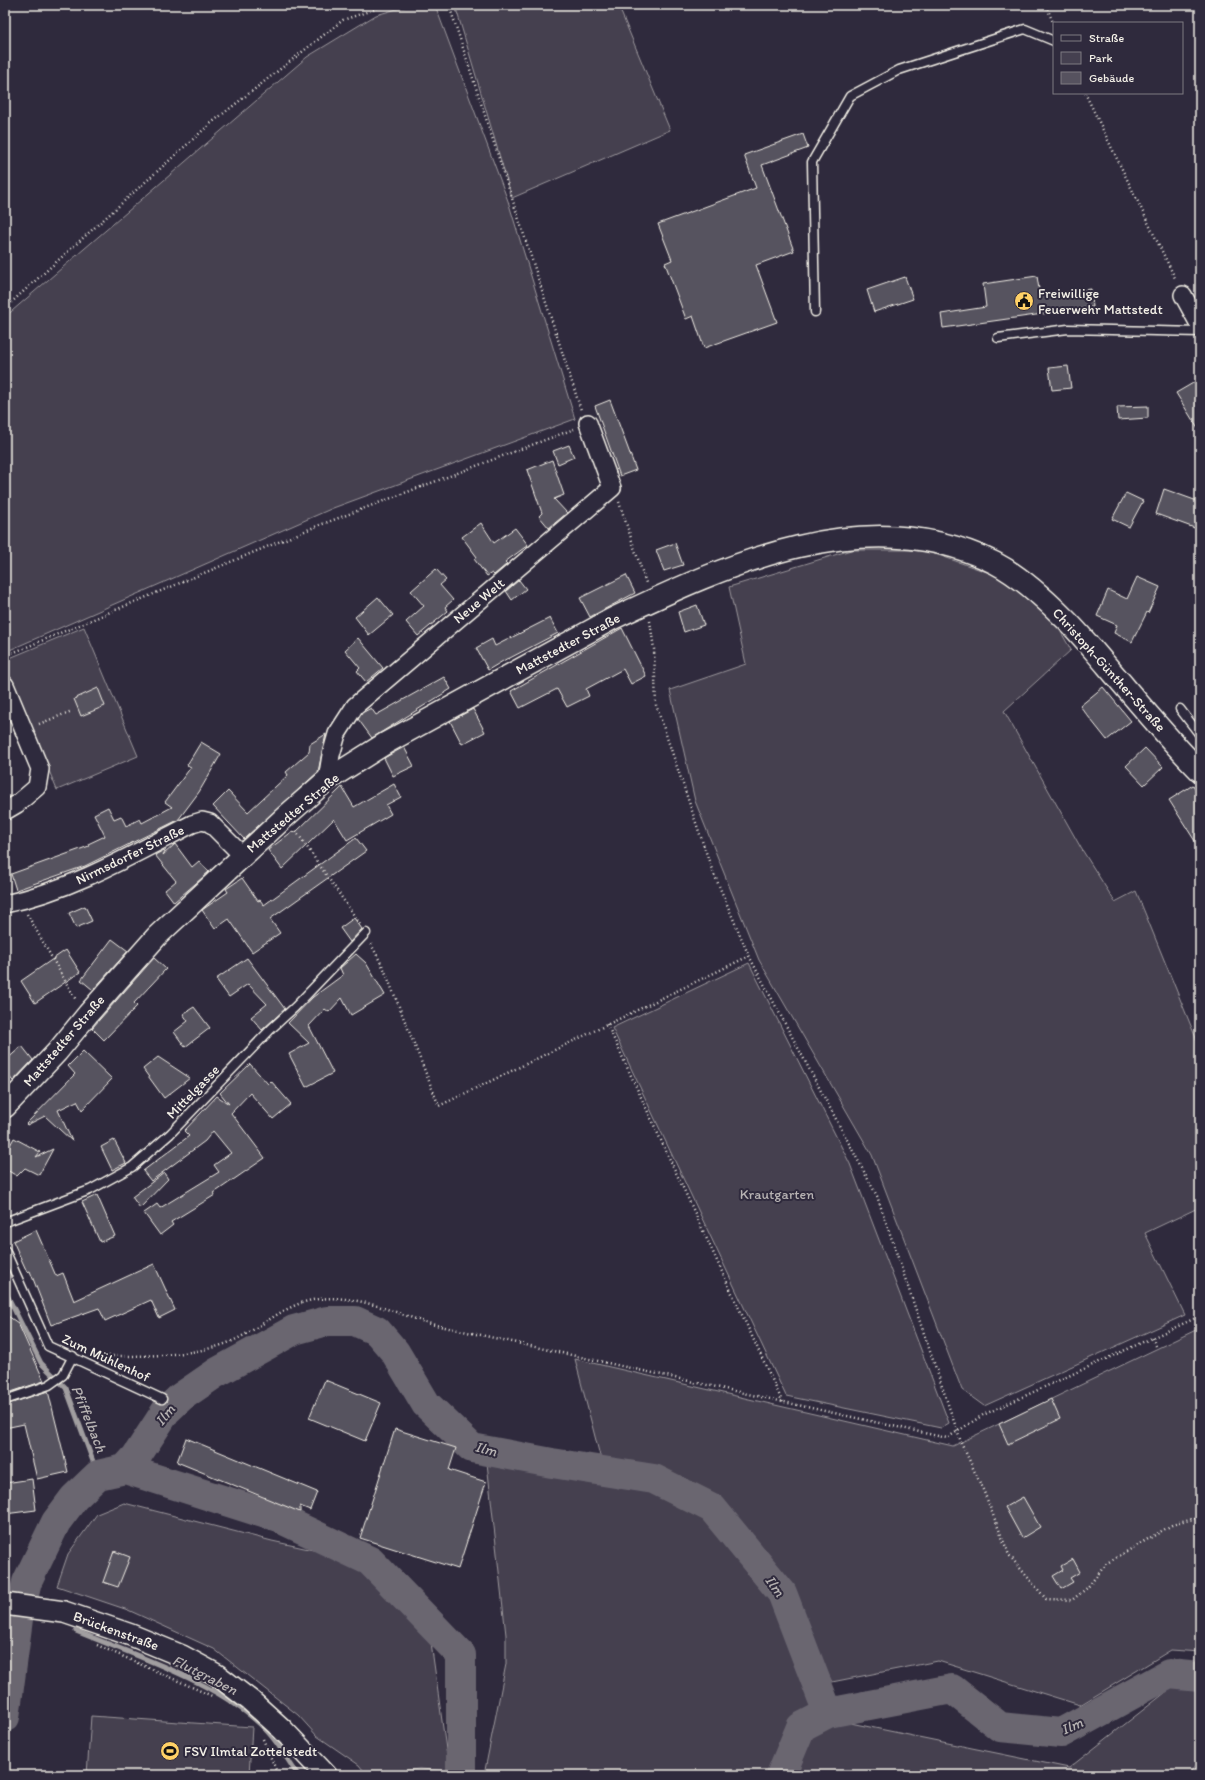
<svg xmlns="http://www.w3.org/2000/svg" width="1205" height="1780" viewBox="0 0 1205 1780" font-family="Itim,sans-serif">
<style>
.green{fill:#454050;stroke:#9c989c}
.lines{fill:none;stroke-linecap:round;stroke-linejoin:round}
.stream{stroke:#a19ea0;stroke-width:5}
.river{stroke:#6a6670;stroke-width:30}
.building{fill:#56525f;stroke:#f4f1e8}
.service-casing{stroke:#f4f1e8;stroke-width:11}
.minor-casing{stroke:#f4f1e8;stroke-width:20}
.tertiary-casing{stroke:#f4f1e8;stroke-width:24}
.path{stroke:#f4f1e8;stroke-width:2.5;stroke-dasharray:1 3;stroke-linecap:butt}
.service{stroke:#2f2a3d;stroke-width:8}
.minor{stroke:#2f2a3d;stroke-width:17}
.tertiary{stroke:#2f2a3d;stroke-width:21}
.labels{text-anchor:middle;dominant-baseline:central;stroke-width:4;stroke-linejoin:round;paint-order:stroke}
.poi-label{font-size:14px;fill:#f4f1e8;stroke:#2f2a3d;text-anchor:start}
.street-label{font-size:14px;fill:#f4f1e8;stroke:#2f2a3d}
.park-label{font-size:14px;fill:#b7b3b3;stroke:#2f2a3d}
.water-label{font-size:15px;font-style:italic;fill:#b6b2b2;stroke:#2f2a3d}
</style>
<rect width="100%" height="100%" fill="#2f2a3d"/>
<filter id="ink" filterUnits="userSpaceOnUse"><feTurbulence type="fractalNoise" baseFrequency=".025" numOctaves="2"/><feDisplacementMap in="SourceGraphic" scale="8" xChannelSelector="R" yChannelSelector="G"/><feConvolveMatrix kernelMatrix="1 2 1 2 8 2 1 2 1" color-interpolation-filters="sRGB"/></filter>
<g filter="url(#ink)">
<!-- green -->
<path class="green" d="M411 5H435L508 201 575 419 333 508 5 652V317L307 57 376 15Z
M455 5H618L670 130 512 198Z
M851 550H924L1001 577 1057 625 1071 650 1004 711 1081 848 1115 902 1136 891 1200 1048V1207L1145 1233 1185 1315 984 1406 962 1390 872 1155 759 960 695 801 670 690 746 664 729 587Z
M84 627 138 756 57 790 5 665V660Z
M749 963 850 1164 949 1423 941 1428 786 1396 612 1028Z
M1200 1328V1652L1171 1650 1080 1705 938 1661 832 1682 784 1591 712 1505 654 1475 607 1466 600 1456 575 1359 953 1446Z
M486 1454 550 1467 653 1482 709 1511 778 1595 822 1712 798 1724 777 1775H484L506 1664V1635Z
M124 1503 272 1541 368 1562 428 1621 449 1771 419 1769 367 1775 359 1765 317 1736 298 1715 214 1649 128 1610 57 1586 68 1554 97 1514Z
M1175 1685 1200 1692V1760L1188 1775H788L806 1733 831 1719 1069 1768Z
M91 1716 252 1727 249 1775H87Z"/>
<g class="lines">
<!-- stream -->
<path class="stream" d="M5 1291 41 1363 66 1388 98 1475
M76 1631C136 1656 224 1684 268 1732 280 1745 288 1761 298 1775
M410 1775 461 1774"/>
<!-- river -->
<path class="river" d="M125 1469 136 1457 166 1411 181 1397 216 1373 294 1330 327 1321H355L377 1331 395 1352 426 1404 472 1448 552 1463 654 1479 712 1508 782 1593 828 1713
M5 1717 18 1619 27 1582 56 1522 74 1498 98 1475 125 1469 279 1518 370 1561 461 1655V1775
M781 1775 801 1727 828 1713 952 1689 1000 1727 1061 1733 1169 1674 1200 1677"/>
</g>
<!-- building -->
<path class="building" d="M803 134 808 148 762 165 794 251 756 265 777 322 704 348 693 316 686 319 665 263 672 260 658 224 756 188 744 155Z
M1037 276 1040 296 1091 289 1093 307 943 328 941 314 986 307 983 284Z
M905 277 913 299 874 312 867 290Z
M1068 366 1071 388 1052 390 1049 368Z
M1200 379V432L1176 393Z
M610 400 636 470 620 476 595 406Z
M1148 406V418L1118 420 1117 407Z
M569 445 574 457 558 464 553 451Z
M552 460 564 495 554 499 567 513 549 528 539 516 542 513 527 470Z
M1164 489 1200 502V530L1156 514Z
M1126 493 1143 501 1129 527 1112 519Z
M481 523 494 543 515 528 528 545 505 562 507 564 494 575 492 573 487 576 474 559 477 557 462 537Z
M675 543 683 565 664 571 656 550Z
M436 569 446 580 440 585 453 600 445 607 448 611 418 636 406 622 424 606 411 591Z
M626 575 635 593 590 617 580 598Z
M1137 577 1160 587 1148 613 1147 612 1132 642 1114 633 1117 625 1097 616 1108 590 1127 599Z
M519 580 526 589 512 600 506 591Z
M378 597 393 615 369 635 355 617Z
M697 605 704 625 684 632 678 612Z
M550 618 558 633 508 659V658L488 670 476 648 492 639 495 646Z
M622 628 646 676 631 684 623 669 586 689 589 696 567 707 557 689 520 708 511 691Z
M358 638 383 668 366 682 357 671 360 668 345 650Z
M444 677 451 689 372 738 358 719 362 713 371 708 376 715Z
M1103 687 1131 721 1107 740 1080 706Z
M98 688 105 706 81 716 74 699Z
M473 709 485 732 462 744 450 721Z
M326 734 318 772 244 839 213 806 228 791 248 812 288 775 286 772 309 752 310 744Z
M201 742 221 754 199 792 178 820 85 866 16 890 11 874 89 846 88 844 105 836 94 814 108 807 114 819 121 816 126 826 140 819 142 823 172 807 165 802 191 767 187 765Z
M404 747 414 766 393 776 384 758Z
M1145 748 1163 767 1144 785 1126 766Z
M394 784 401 797 386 805 391 814 347 840 334 819 282 869 268 850 293 831 295 833 342 787 354 807Z
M1193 785 1200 796V849L1169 800Z
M356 838 366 851 270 919 280 933 252 952 229 919 215 929 202 910 228 892 226 889 242 878 258 901 260 900 264 905Z
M175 844 192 867 199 861 209 872 174 902 165 890 176 881 155 855 166 849 163 855Z
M85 906 92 921 76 928 69 913Z
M354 918 362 929 350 942 340 928Z
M112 939 128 951 93 990 81 980Z
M66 950 80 972 35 1003 21 981Z
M356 954 366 963 385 995 351 1015 342 998 329 1012 325 1009 309 1026 333 1073 306 1087 289 1054 309 1043 288 1023 313 997 343 975 340 968Z
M154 958 166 969 134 1003 137 1006 104 1040 92 1028Z
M247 958 285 1009 262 1030 251 1017 267 1004 248 984 229 997 216 979Z
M194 1007 210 1028 185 1047 174 1032 188 1021 183 1014Z
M22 1046 33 1060 13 1081 5 1072V1061Z
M83 1051 112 1079 82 1110 77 1101 58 1110 72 1141 45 1116 27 1125 26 1124 75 1074 68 1066Z
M158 1057 190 1078 164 1098 143 1069Z
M250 1064 268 1084 271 1081 291 1104 273 1119 250 1093 231 1113 265 1158 214 1193 215 1195 171 1222 173 1225 160 1235 144 1213 157 1204 160 1208 219 1172 214 1165 231 1153 213 1131 205 1141 151 1181 143 1171 189 1136 184 1131 217 1096 229 1104 220 1093Z
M14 1138 40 1152 36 1157 53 1149 39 1175 25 1168 17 1176 5 1169V1154Z
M114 1140 126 1163 112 1170 101 1147Z
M164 1173 168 1179 140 1208 132 1197Z
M97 1195 115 1236 100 1242 82 1202Z
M36 1230 56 1276 63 1273 74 1301 154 1264 175 1310 159 1318 151 1300 105 1321 99 1308 51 1325 30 1271 27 1272 13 1241Z
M5 1314 18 1323 44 1381 5 1394Z
M325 1380 381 1403 365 1441 309 1418Z
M48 1391 68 1472 37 1479 24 1424 5 1428V1405Z
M1051 1399 1060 1419 1008 1444 999 1424Z
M395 1429 456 1448 449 1470 486 1482 458 1569 360 1538Z
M186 1438 317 1492 310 1510 300 1506V1512L177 1462Z
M32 1479 36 1510 5 1514V1483Z
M1023 1497 1040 1527 1022 1538 1005 1507Z
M114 1551 130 1557 118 1587 103 1582Z
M1073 1559 1080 1572 1070 1578 1073 1582 1061 1589 1053 1576 1063 1570 1061 1566Z"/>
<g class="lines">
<defs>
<path id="service" d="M815 312 812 162 850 96 899 70 1025 29 1054 41
M998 338 1068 329 1200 332
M1180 709 1200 735
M5 1222 90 1190 132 1167 170 1134 271 1029 295 1007 366 933
M5 1250 48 1346 162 1399
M5 1400 49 1385 63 1375 73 1356"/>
<path id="minor" d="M1183 295 1200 326
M5 685 40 769 37 787 17 804 5 811
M327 780 331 755 337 734 355 706 612 488 588 423
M5 904C72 890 132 855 192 824L202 821 210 823 243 856"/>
<path id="tertiary" d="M5 1107 57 1052 88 1014 157 936 286 816 327 780 386 743 612 619C728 564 868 499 995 563 1020 576 1043 597 1063 617 1079 632 1093 650 1107 666 1138 702 1167 738 1200 771
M5 1604 64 1612 131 1635 182 1656 217 1675 251 1701 282 1729 326 1775"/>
</defs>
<!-- service casing -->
<use href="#service" class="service-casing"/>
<!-- minor casing -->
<use href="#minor" class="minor-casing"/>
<!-- tertiary casing -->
<use href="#tertiary" class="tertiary-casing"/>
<!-- path -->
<path class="path" d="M449 5 581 410
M1046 5 1054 25
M1085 93 1176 280
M5 308 210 124 343 20 387 5
M619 502 646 583
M650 621 654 649 656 705 711 867 749 956 877 1196 961 1442 984 1492 1009 1555 1046 1599 1072 1600 1087 1588 1107 1563 1172 1525 1200 1517
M5 656 312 528 574 429
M39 724 72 711
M296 831 360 924
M27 914 76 1000
M371 944 384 969 439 1106 749 956
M607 1024 783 1403
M1152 1338 1157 1348
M101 1356C142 1356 192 1357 230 1342 261 1329 284 1303 319 1299 357 1294 395 1313 431 1324L947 1438 983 1415 1200 1316
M97 1645 212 1696
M263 1739 278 1775"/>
<!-- service -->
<use href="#service" class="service"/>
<!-- minor -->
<use href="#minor" class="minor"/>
<!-- tertiary -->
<use href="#tertiary" class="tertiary"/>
</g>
</g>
<!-- icons -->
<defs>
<symbol id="civic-disc" viewBox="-11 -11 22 22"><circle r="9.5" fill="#ffd166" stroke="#2f2a3d"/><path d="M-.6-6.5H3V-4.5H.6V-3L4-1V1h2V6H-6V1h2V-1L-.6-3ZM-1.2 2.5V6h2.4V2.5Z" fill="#111"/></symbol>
<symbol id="stadium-disc" viewBox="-11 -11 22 22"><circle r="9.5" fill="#ffd166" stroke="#2f2a3d"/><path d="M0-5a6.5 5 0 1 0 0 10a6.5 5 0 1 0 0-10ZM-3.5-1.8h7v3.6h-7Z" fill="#111"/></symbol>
</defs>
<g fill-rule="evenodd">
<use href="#civic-disc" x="1013" y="290" width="22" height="22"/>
<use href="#stadium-disc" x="159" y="1740" width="22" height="22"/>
</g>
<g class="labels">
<!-- poi labels -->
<g class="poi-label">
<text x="1038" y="293">Freiwillige<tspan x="1038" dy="16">Feuerwehr Mattstedt</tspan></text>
<text x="184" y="1751">FSV Ilmtal Zottelstedt</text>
</g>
<!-- street labels -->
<g class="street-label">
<text transform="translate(479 601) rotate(-40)">Neue Welt</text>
<text transform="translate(568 644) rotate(-28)">Mattstedter Straße</text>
<text transform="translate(1109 670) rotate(48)">Christoph-Günther-Straße</text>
<text transform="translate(293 813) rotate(-40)">Mattstedter Straße</text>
<text transform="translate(130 855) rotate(-26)">Nirmsdorfer Straße</text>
<text transform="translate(64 1041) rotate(-49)">Mattstedter Straße</text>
<text transform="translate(193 1092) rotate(-46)">Mittelgasse</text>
<text transform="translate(106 1358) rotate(25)">Zum Mühlenhof</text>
<text transform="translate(116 1631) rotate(20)">Brückenstraße</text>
</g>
<!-- park labels -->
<g class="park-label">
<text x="777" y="1194">Krautgarten</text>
</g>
<!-- water labels -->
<g class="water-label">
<text transform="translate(165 1415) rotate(-51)">Ilm</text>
<text transform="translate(89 1419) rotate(68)">Pfiffelbach</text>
<text transform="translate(486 1449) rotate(15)">Ilm</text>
<text transform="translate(775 1586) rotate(55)">Ilm</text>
<text transform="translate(205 1675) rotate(27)">Flutgraben</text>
<text transform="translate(1072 1726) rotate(-24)">Ilm</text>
</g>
</g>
<!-- margin -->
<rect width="1205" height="1780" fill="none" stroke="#2f2a3d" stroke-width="20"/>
<rect x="10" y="10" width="1185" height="1760" fill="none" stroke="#f4f1e8" stroke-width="1.5" filter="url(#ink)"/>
<!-- legend -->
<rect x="1053" y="22" width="130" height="72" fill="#2f2a3d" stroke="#7e7a81"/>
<rect x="1061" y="35" width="20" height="6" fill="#2f2a3d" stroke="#7e7a81"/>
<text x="1089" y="42" font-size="12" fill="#f4f1e8">Straße</text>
<rect x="1061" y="52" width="20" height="12" fill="#454050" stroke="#7e7a81"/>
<text x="1089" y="62" font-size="12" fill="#f4f1e8">Park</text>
<rect x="1061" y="72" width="20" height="12" fill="#56525f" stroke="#7e7a81"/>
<text x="1089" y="82" font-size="12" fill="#f4f1e8">Gebäude</text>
</svg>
